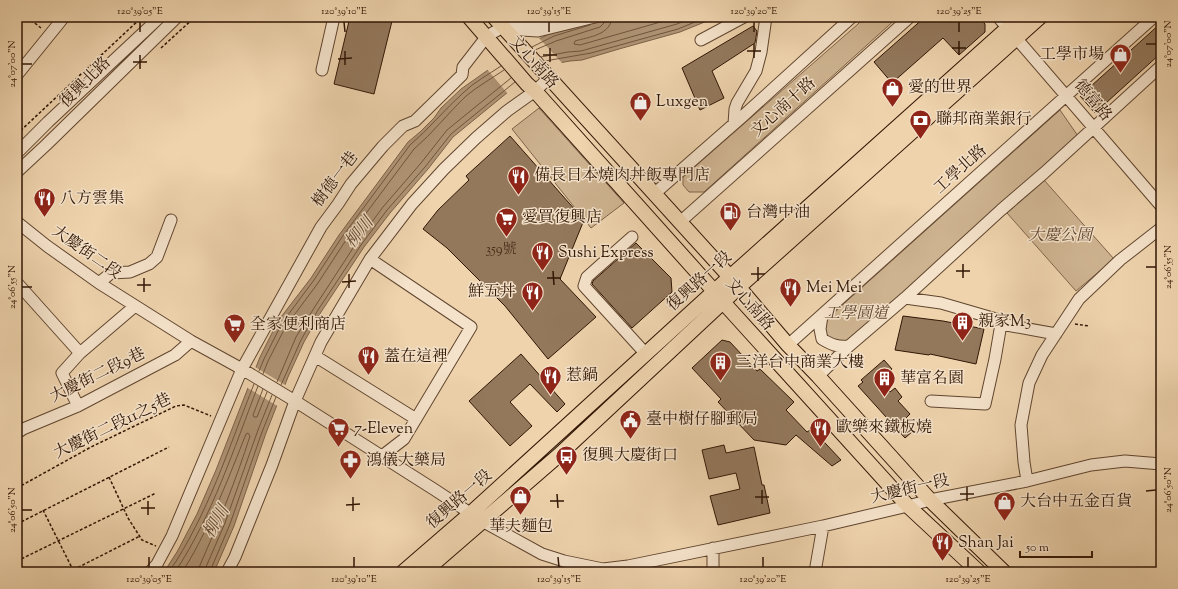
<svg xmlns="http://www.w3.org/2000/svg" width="1178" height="589" viewBox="0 0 1178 589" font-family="'Sorts Mill Goudy','Noto Serif TC',serif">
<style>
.green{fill:#ceb390;stroke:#80644a}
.water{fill:#ae9374;stroke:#7c6147}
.pier{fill:#eed3ad}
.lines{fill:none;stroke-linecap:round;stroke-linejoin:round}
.shore{stroke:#70543c;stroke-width:1}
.building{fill:#93785c;stroke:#311604}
.minor-casing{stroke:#60452e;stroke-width:13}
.major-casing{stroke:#311604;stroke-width:16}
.path{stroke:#311604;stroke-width:1.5;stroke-dasharray:3 2;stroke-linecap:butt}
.minor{stroke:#f4e2ca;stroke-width:11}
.major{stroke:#eed3ad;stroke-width:14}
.ticks{fill:none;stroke:#311604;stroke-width:1.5}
.labels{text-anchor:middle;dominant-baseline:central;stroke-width:3;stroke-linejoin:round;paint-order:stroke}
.number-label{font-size:14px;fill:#4a2e1a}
.poi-label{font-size:16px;fill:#311604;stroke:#f4e2ca;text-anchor:start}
.street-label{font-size:16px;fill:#311604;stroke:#f4e2ca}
.park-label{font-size:16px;font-style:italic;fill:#60452e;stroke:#f4e2ca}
.water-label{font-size:17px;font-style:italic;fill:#634831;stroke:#f4e2ca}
.neatline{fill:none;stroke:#311604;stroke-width:1.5}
.ticks-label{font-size:10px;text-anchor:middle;fill:#311604}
</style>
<rect width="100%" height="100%" fill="#eed3ad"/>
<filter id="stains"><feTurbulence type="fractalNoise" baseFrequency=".005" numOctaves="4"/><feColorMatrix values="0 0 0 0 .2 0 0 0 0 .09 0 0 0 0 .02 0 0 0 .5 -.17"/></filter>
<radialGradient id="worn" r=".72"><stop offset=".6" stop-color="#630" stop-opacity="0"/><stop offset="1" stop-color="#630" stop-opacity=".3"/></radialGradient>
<!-- green -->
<path class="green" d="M866 17H898L704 192H689L683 185V177Z
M539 108 624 203 591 228 512 129Z
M1060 110 1078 136 1002 203 852 339C839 345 837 343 825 335V323L839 308Z
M1044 180 1114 259 1076 291 1007 213Z"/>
<!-- water -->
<path class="water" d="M602 17H717L680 32 619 49 582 60 570 61 542 66 508 92 453 137 428 169 390 213 364 247 321 312 304 342 288 377 266 433 234 526 214 572H164L177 552 197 514 216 470 260 357 278 321 311 278 339 235 408 142 420 132 434 118 441 108 461 89 515 51 553 32Z"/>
<!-- pier -->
<path class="pier" d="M538 37 563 64 543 68 508 94 486 68 514 49Z
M255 367 287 386 279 407 246 387Z"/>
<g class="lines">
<!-- shore -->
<path class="shore" d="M612 17C611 35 589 37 575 41L574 44 580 45 678 17
M532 47 554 36 590 25
M535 50 556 41 600 27 604 23 606 17
M541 57 568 52 581 51 677 24 694 17
M545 61 591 53 678 29 707 17
M259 371 264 359 282 323 314 280 342 237 410 145C429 129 444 110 463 93 474 82 488 75 501 66
M263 374 268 361 286 326 318 283 346 240 414 149C433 133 448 113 466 96 478 86 491 79 504 70
M277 382 296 337 314 308 357 242 383 207 421 163 447 130 511 78
M281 385 301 340 318 310 361 245 387 210 425 167 451 134 515 82
M263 389 253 415 254 417H257L267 392
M169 572C208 515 229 447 254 384
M175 572C212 517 234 448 258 386
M182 572C191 559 198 545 205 531 220 500 233 467 246 434L248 433 250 436C236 480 219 522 200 565L199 572
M205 572 206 567 225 523 258 430 272 395
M210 572 211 569 230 524 262 432 276 397"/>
</g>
<!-- building -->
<path class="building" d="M350 17H393L374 94 334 84Z
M925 17H979L985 24V32L959 55 943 38 892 83 874 62Z
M1161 23V53L1095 113 1080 96Z
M753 26 757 31 755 43 712 71 724 98 700 110 682 68Z
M510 136 584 220 560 279 596 317 548 359 505 306 447 248 423 229 438 210 469 180 466 176Z
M636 243 671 278 672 292 632 328 592 284 593 281Z
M903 316 943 321 984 329 976 364 930 354 929 355 895 350Z
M722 340 730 342 757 371 760 369 794 402 786 410 807 432 812 429 841 460 832 466 796 435 786 445 754 440 718 402 721 399 692 368Z
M521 354 565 404 557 412 530 384 510 402 532 426 510 446 469 401Z
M884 360 892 369 879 380 890 392 895 388 902 397 898 401 910 414 906 418 911 424 908 426 913 431 905 438 858 386 863 382 861 380Z
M724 445 726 453 754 447 762 485H764L770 513 718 525 710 496 740 489 736 473 709 479 702 450Z"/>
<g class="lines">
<defs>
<path id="minor" d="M998 17 1161 206
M521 30 538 31 595 17
M701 40 744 17
M322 70 334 17
M17 75 64 17
M734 124 735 109 737 103 756 71 761 52 766 17
M17 153 48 122 160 17
M17 172 46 145 177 17
M654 194 743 116 852 17
M17 222 47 246 99 283 191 341 242 369 295 401 435 490 482 521 542 554 564 561 603 569 628 566 823 526 908 506 930 500 1027 481 1091 465 1125 461 1161 464
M680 222 910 17
M632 237 587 277 584 286 646 354
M370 259 471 327 404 439 382 456
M99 283 111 273 130 272 149 264 157 257 171 220
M17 286 19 285 80 353
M905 298 941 303 996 319 1001 324
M822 316 820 329 822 339C832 345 837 347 849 346
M788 345 1154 17
M315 356 416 419
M818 376 849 346 905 298 1001 210 1044 173 1161 66
M931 401 985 404 995 359 1001 324 1056 334
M78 406 62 373 80 353 135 306
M17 433 23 429 78 406 175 355 191 341
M1027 481 1024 462 1021 425 1029 383 1042 355 1079 299 1120 260 1161 228
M150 572 157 564 172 536 242 369 321 227 338 204 351 184 383 146 403 126 415 121 462 75 463 67 487 36 503 27 525 25 555 17
M227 572 235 557 272 465 295 401 321 342 370 259 412 204 444 169 476 138 507 111 535 91 549 78
M713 572V548
M815 572 823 526"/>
<path id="major" d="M469 17 527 84 535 91 714 291 723 302 908 506 979 572
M494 17 730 277 788 345 818 376 930 500 1004 572
M403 572 470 514 730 277 1020 17
M424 572 559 455 739 287 1040 17"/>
</defs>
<!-- minor casing -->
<use href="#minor" class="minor-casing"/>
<!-- major casing -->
<use href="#major" class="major-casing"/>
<!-- path -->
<path class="path" d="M27 17 41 28
M161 48 195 17
M17 134 142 17
M1075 324 1089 326
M109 477 128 518 142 540 156 546
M17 488 91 447 176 406 184 405 211 416
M43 510 74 572
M17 524 169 447
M17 561 156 493
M69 572 140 536"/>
<!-- minor -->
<use href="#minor" class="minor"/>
<!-- major -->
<use href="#major" class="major"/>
</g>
<!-- ticks -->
<path class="ticks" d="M140 22V32M344 22 345 32M549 22V32M754 22V32M959 22V32M959 41V55M754 44V58M1146 44H1156M550 48V62M952 48H966M345 51V65M747 51H761M140 55V69M543 55H557M338 59 352 58M133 62H147M22 64H32M963 264V278M758 267V281M1146 267H1156M553 271 554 285M956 271H970M349 274V288M751 274H765M144 278V292M547 278H561M342 282 356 281M137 285H151M22 287H32M967 487V501M762 490V504M1146 491 1156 490M557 494 558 508M960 494H974M353 497V511M755 497H769M148 501V515M550 501H564M346 505 360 504M141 508H155M22 510H32M149 557V567M354 557V567M558 557 559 567M763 557V567M968 557V567"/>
<!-- icons -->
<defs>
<symbol id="shop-pin" viewBox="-11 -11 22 30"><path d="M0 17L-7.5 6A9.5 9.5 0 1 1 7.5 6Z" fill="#8f2418" stroke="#f4e2ca"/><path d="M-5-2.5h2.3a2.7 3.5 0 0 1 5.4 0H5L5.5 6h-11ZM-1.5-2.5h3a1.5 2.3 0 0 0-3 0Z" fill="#fff"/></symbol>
<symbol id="bank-pin" viewBox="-11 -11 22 30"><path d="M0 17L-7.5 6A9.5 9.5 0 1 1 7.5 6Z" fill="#8f2418" stroke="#f4e2ca"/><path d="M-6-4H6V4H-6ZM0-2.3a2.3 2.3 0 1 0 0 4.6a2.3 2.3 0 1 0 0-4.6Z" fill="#fff"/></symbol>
<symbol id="restaurant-pin" viewBox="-11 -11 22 30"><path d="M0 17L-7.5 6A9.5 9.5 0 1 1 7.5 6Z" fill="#8f2418" stroke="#f4e2ca"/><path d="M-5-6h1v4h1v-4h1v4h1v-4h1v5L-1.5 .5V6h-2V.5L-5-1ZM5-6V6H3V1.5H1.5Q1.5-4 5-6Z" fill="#fff"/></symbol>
<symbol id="fuel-pin" viewBox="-11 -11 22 30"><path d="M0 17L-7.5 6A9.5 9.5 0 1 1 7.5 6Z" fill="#8f2418" stroke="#f4e2ca"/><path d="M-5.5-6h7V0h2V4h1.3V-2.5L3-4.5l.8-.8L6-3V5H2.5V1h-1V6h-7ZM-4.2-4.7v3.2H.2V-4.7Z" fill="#fff"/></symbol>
<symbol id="supermarket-pin" viewBox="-11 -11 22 30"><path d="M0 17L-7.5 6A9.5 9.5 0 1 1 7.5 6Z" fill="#8f2418" stroke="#f4e2ca"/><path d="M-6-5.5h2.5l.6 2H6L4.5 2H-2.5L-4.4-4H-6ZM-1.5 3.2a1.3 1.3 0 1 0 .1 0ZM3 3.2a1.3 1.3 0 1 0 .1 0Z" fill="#fff"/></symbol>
<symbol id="building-pin" viewBox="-11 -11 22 30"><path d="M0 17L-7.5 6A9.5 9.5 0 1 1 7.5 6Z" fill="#8f2418" stroke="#f4e2ca"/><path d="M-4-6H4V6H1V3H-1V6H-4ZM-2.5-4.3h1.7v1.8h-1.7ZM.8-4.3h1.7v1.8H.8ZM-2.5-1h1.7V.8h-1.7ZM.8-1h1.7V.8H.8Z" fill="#fff"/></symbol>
<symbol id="civic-pin" viewBox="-11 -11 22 30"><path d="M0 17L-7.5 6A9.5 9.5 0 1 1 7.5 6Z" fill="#8f2418" stroke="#f4e2ca"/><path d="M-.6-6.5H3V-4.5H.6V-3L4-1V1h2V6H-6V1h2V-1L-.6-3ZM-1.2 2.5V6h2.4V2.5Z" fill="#fff"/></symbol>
<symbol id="bus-pin" viewBox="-11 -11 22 30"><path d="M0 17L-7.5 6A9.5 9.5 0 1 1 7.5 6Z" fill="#8f2418" stroke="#f4e2ca"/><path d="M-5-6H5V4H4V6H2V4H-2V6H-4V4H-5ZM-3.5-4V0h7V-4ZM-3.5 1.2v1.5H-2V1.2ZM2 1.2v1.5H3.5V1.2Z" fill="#fff"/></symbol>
<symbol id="pharmacy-pin" viewBox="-11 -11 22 30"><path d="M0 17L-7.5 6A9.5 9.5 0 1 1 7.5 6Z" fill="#8f2418" stroke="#f4e2ca"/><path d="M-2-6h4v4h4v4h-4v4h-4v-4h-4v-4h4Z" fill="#fff"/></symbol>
</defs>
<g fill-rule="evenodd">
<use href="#shop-pin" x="1108" y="42" width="25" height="34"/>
<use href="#shop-pin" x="880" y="76" width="25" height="34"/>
<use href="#shop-pin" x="628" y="90" width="25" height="34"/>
<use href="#bank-pin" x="908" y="108" width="25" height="34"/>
<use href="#restaurant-pin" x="506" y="164" width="25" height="34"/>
<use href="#restaurant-pin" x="32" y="186" width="25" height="34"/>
<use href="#fuel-pin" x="718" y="200" width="25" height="34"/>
<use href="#supermarket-pin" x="494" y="206" width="25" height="34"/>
<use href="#restaurant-pin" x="530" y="240" width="25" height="34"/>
<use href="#restaurant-pin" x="778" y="276" width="25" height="34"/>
<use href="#restaurant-pin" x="520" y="280" width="25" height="34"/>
<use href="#building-pin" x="950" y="310" width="25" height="34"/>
<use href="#supermarket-pin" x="222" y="312" width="25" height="34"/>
<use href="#restaurant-pin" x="356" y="344" width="25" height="34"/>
<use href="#building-pin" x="708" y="350" width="25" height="34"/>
<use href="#restaurant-pin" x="538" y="364" width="25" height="34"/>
<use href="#building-pin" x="872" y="366" width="25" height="34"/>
<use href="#civic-pin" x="618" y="408" width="25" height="34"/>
<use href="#restaurant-pin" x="808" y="416" width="25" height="34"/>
<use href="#supermarket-pin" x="326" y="416" width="25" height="34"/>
<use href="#bus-pin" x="554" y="444" width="25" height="34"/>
<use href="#pharmacy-pin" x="338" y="448" width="25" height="34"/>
<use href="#shop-pin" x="508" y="484" width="25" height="34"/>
<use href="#shop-pin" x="992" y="490" width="25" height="34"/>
<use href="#restaurant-pin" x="930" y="530" width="25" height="34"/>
</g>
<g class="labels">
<!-- number labels -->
<g class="number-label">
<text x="501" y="250">359號</text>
</g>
<!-- poi labels -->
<g class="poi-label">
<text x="1104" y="55" text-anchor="end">工學市場</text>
<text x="908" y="88">愛的世界</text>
<text x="656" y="102">Luxgen</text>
<text x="936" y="120">聯邦商業銀行</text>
<text x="534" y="176">備長日本燒肉丼飯專門店</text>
<text x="60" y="199">八方雲集</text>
<text x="746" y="213">台灣中油</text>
<text x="522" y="218">愛買復興店</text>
<text x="558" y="253">Sushi Express</text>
<text x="806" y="288">Mei Mei</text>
<text x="516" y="292" text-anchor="end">鮮五丼</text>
<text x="978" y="322">親家M3</text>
<text x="250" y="325">全家便利商店</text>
<text x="384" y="357">蓋在這裡</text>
<text x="736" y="363">三洋台中商業大樓</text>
<text x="566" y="376">惹鍋</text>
<text x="900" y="379">華富名園</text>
<text x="646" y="420">臺中樹仔腳郵局</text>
<text x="836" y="428">歐樂來鐵板燒</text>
<text x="354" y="429">7-Eleven</text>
<text x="582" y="456">復興大慶街口</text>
<text x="366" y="461">鴻儀大藥局</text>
<text x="1020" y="502">大台中五金百貨</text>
<text x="521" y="527" text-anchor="middle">華夫麵包</text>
<text x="958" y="543">Shan Jai</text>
</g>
<!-- street labels -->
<g class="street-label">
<text transform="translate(533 63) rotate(48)">文心南路</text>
<text transform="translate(86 83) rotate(-45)">復興北路</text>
<text transform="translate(1092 101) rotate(50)">德富路</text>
<text transform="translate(784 108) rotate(-42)">文心南十路</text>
<text transform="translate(961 170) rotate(-42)">工學北路</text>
<text transform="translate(336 180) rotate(-53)">樹德一巷</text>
<text transform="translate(86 253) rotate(35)">大慶街二段</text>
<text transform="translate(700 282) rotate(-42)">復興路一段</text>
<text transform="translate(749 305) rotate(49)">文心南路</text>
<text transform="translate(98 376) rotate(-26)">大慶街二段9巷</text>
<text transform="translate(113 427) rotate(-26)">大慶街二段11之5巷</text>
<text transform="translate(910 490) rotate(-13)">大慶街一段</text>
<text transform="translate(460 500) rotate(-41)">復興路一段</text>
</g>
<!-- park labels -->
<g class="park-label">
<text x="1060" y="236">大慶公園</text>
<text x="856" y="314">工學園道</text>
</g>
<!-- water labels -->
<g class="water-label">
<text transform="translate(360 233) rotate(-51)">柳川</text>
<text transform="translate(217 522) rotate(-60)">柳川</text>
</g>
</g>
<!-- margin -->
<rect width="1178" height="589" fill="none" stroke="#eed3ad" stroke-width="44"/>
<!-- scale -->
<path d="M1020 551v6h72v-6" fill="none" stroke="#311604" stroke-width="2"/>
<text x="1026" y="551" font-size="12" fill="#311604" stroke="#f4e2ca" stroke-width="3" paint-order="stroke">50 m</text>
<rect x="22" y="22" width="1134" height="545" class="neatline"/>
<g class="ticks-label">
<text x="140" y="14">120°39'05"E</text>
<text x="344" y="14">120°39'10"E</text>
<text x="549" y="14">120°39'15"E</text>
<text x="754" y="14">120°39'20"E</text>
<text x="959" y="14">120°39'25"E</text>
<text transform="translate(1167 44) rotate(-90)" y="4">24°07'00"N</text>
<text transform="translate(11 64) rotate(-90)" y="4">24°07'00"N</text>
<text transform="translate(1167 267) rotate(-90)" y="4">24°06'55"N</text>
<text transform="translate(11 287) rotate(-90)" y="4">24°06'55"N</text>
<text transform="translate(1167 490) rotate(-90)" y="4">24°06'50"N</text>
<text transform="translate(11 510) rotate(-90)" y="4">24°06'50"N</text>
<text x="149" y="582">120°39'05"E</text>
<text x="354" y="582">120°39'10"E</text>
<text x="559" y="582">120°39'15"E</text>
<text x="763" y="582">120°39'20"E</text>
<text x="968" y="582">120°39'25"E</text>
</g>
<rect width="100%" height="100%" filter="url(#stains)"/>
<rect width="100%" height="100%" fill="url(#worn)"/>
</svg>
